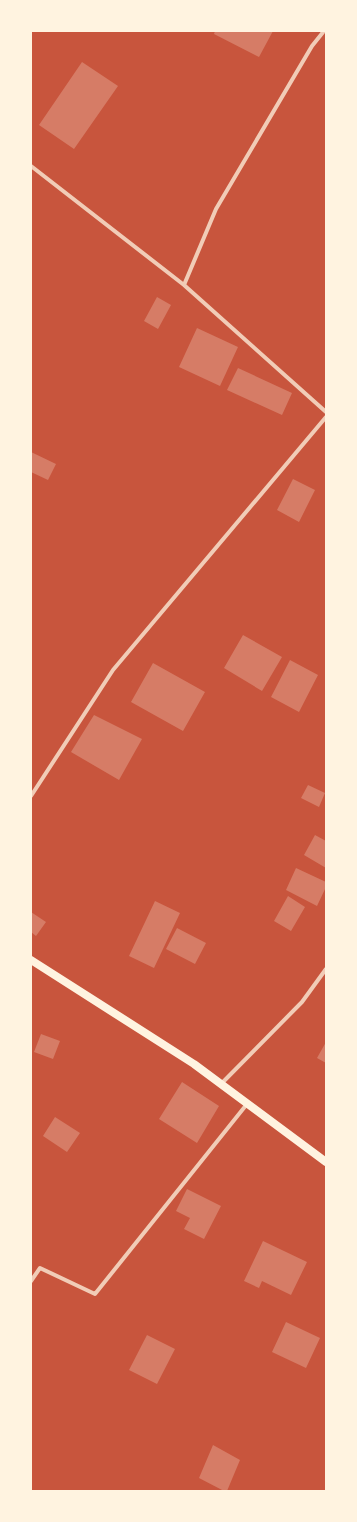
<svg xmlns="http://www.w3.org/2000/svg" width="357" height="1522" viewBox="0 0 357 1522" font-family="Roboto,sans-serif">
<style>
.building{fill:#d67c66}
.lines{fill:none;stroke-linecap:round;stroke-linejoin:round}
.minor{stroke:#f1ccb7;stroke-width:4}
.secondary{stroke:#fff3e0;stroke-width:8}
</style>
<rect width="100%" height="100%" fill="#c8553d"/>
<!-- building -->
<path class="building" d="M215 31H273L259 57 214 34Z
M82 62 118 86 74 149 39 125Z
M157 297 171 305 158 329 144 321Z
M197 328 238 347 220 386 179 367Z
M238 368 292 393 282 415 227 390Z
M31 452 56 464 48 480 31 472Z
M293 479 315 490 299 522 277 510Z
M243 635 282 657 262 691 224 668Z
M290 660 318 675 299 712 271 697Z
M153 663 205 692 183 731 131 702Z
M94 715 142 739 119 780 71 752Z
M308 785 325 793 319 807 301 798Z
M315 835 326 841V868L304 855Z
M296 868 326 882V887L317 906 286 890Z
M288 896 305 907 291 931 274 921Z
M155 901 180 913 154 968 129 956Z
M31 912 46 922 36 936 31 932Z
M177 928 206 943 195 964 166 949Z
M41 1034 60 1041 53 1059 34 1052Z
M326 1042V1063L317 1058Z
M182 1082 219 1106 197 1143 159 1119Z
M55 1117 80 1133 67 1152 43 1136Z
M187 1189 221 1206 204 1239 184 1229 190 1218 176 1211Z
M263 1241 307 1262 291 1295 262 1281 259 1288 244 1281Z
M286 1322 320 1338 306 1368 272 1352Z
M147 1335 175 1349 157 1384 129 1370Z
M213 1445 240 1460 227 1491H224L199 1478Z"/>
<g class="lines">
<!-- minor -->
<path class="minor" d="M324 31 312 46 216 209 184 285 326 412
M31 166 184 285
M31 796 113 670 326 417
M221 1084 302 1002 326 969
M31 1281 40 1268 95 1294 247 1104"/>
<!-- secondary -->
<path class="secondary" d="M31 960 194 1064 326 1162"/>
</g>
<!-- border -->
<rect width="357" height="1522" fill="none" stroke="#fff3e0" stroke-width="64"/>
</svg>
